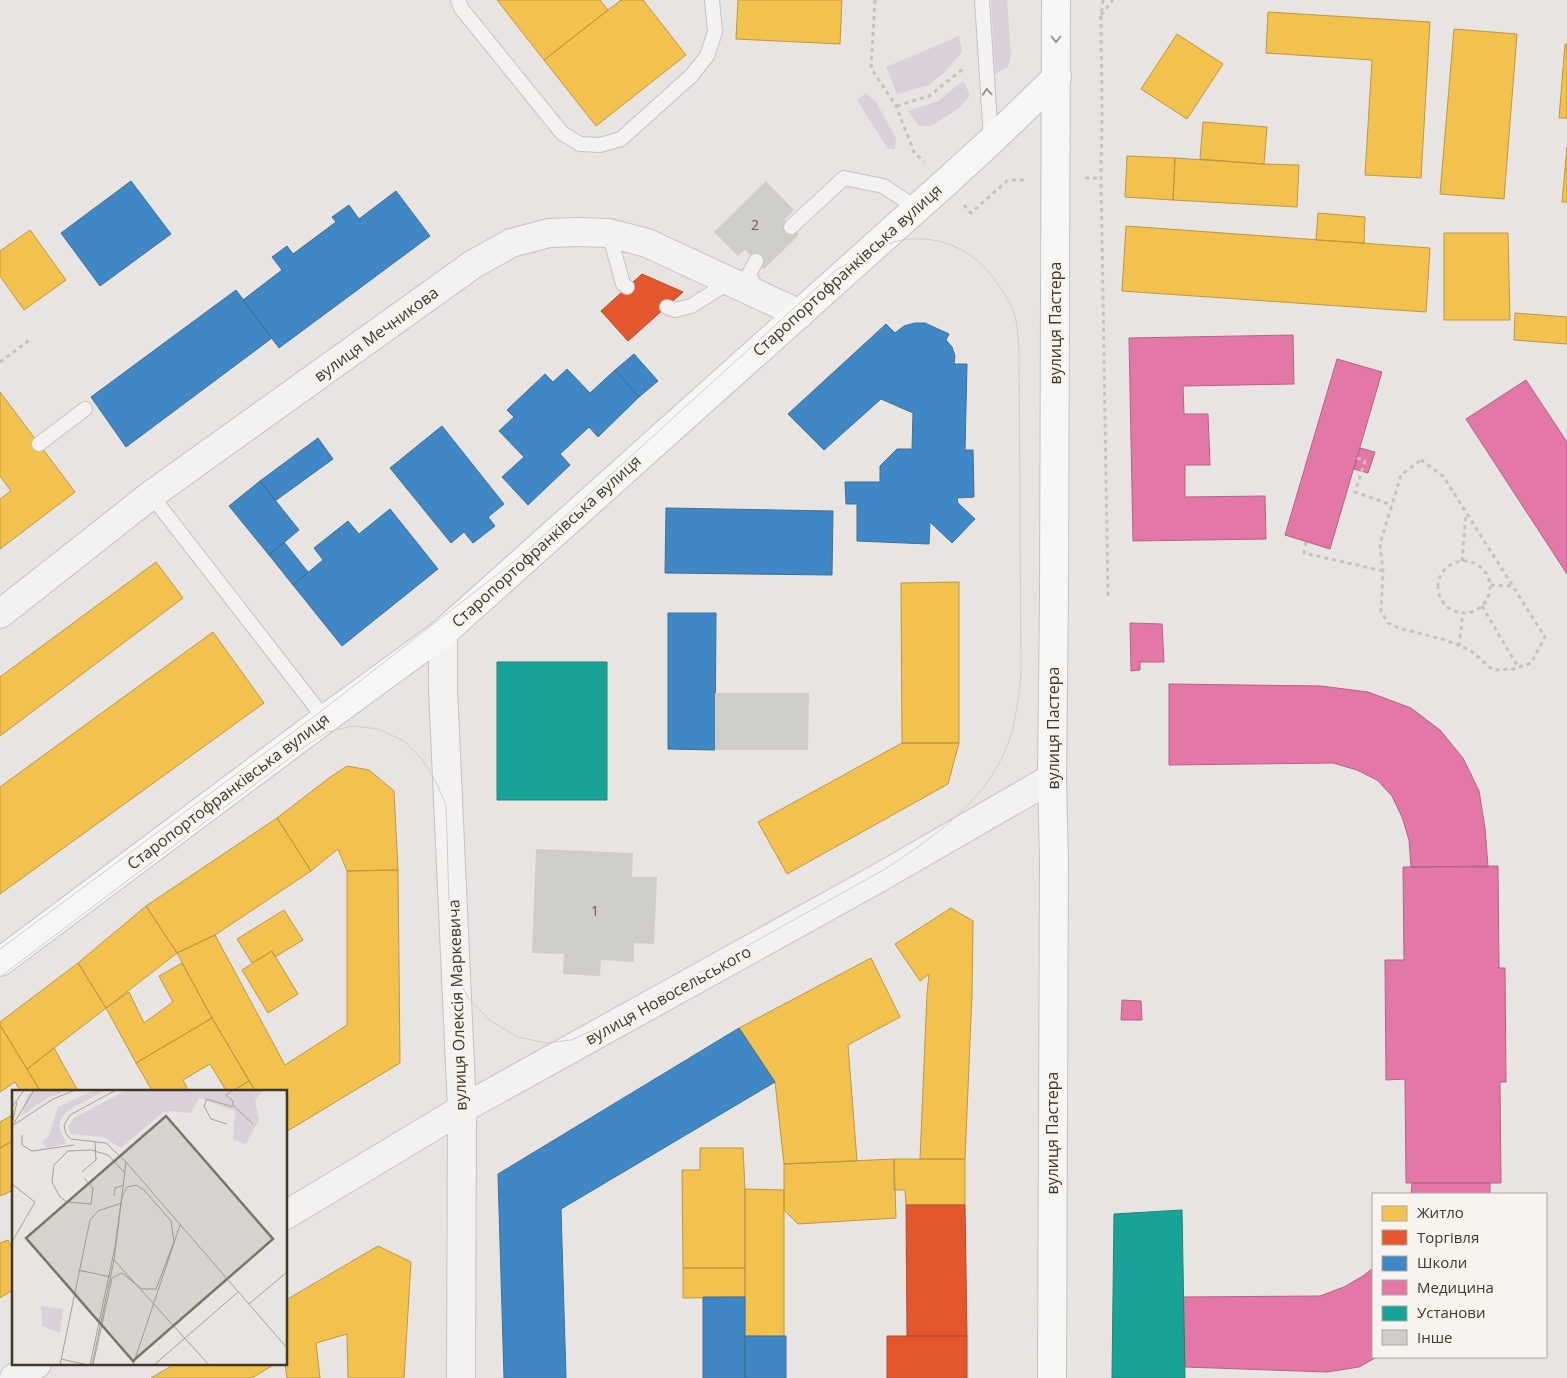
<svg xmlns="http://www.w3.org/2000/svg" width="1567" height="1378" viewBox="0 0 1567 1378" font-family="'Open Sans',sans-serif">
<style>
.green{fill:#d9d0da}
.homes{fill:#f2c14e;stroke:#bd9842}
.shops{fill:#e4572e;stroke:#b34d2c}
.schools{fill:#3f88c5;stroke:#407095}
.health{fill:#e377a8;stroke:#b36481}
.public{fill:#17a398;stroke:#248376}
.building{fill:#cfcdc9}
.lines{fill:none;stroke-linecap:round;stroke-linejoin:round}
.lane-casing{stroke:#c5c2bf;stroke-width:16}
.street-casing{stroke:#c5c2bf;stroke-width:30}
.secondary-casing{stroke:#c5c2bf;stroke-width:30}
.path{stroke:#c6c3bf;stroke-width:3;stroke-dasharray:4 4;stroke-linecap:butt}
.lane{stroke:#f3f2f1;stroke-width:14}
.street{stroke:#f3f2f1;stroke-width:28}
.secondary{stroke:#f6f6f5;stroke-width:28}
.tram{stroke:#cfccc9;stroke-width:1}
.oneway{stroke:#9c968e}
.oneway2{stroke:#9a948c}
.labels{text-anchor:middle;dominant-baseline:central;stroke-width:5;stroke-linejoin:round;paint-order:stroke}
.number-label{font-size:14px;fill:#665d50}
.street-label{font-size:16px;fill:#423726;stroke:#f7f3ee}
.inset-road{fill:none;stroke:#a59f96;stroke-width:1}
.view{fill:#7c7467;fill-opacity:0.15;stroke:#7c7467;stroke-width:2.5}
.inset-edge{fill:none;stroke:#423726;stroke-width:2.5}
</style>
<rect width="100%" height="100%" fill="#e7e4e1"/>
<!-- green -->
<path class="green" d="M991 0H1007L1011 55 1008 67 995 74Z
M959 36 962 52 946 71 929 85 897 94 886 67Z
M963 81 970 95 959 108 931 126H919L908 111 938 101Z
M866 93 876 102 896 138 895 149H888L857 100Z"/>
<!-- homes -->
<path class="homes" d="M497 0H600L608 10 544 60Z
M621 0H643L686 55 596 126 544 60Z
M738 0H842L840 44 736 39Z
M1268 12 1430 22 1421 178 1365 175 1372 60 1266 53Z
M1454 29 1517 34 1504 199 1440 194Z
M1177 34 1223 64 1187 119 1141 89Z
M1565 44H1567V118H1559Z
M1203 122 1267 127 1264 164 1200 159Z
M1567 147V202H1562Z
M1127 156 1175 158 1173 200 1125 197Z
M1175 158 1264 164 1299 165 1297 207 1173 200Z
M1318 213 1365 217 1364 243 1316 240Z
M1126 226 1430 248 1426 312 1122 291Z
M30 230 66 280 24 310 0 276V251Z
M1444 233H1508L1510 320H1444Z
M1515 313 1567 317V344L1514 340Z
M0 392 75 492 0 549V499L11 491 0 476Z
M156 562 183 598 0 736V677Z
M959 582V743H902L901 583Z
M213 632 264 703 0 894V787Z
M902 743H959L948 784 787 874 758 822Z
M347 766 369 770 394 791 398 870 347 871 338 849 311 871 277 818 329 778Z
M277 818 311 871 215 935 177 953 146 906Z
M398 870 400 1063 286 1132V1092H256L212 1018 177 953 215 935 285 1065 347 1025V871Z
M146 906 177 953 106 1008 78 963Z
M951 908 973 921 972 995 965 1159H920L927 994 929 974 920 981 895 944Z
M284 910 303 940 275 957 272 951 252 963 237 939Z
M272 951 298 994 268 1013 242 970Z
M871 958 900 1017 848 1045 857 1161 784 1164 775 1082 739 1028Z
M78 963 106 1008 27 1069 0 1025V1022Z
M182 963 212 1018 136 1063 106 1008 129 992 144 1023 173 1002 159 976Z
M212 1018 249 1081 231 1092H227L210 1064 183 1080 189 1092H153L136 1063Z
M0 1025 27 1069 41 1092H21L15 1082 0 1092Z
M54 1048 74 1084 79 1092H41L27 1069Z
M249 1081 256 1092H231Z
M14 1114V1140L0 1148V1122Z
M14 1140V1190L0 1196V1148Z
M700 1148H743L745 1189V1268H683L682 1170H700Z
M894 1159H965V1205H906L905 1190H894Z
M894 1159 896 1218 798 1224 784 1210V1164Z
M745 1189 784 1190V1337L745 1336Z
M8 1240 14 1253V1289L0 1298V1243Z
M378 1246 411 1262 404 1378H348L347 1334 316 1343 320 1378H287L285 1364H286V1300Z
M683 1268H745V1297L683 1298Z
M175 1364H275L252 1378H151Z"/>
<!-- shops -->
<path class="shops" d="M642 274 683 292 628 341 601 311Z
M906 1205H965L967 1336H907Z
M887 1336H967V1378H887Z"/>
<!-- schools -->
<path class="schools" d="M131 181 171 234 100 286 61 233Z
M396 191 430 236 279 348 243 300 282 270 272 257 287 246 293 254 336 222 332 217 349 205 359 219Z
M236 290 272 338 126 447 91 397Z
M915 323H925L949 334 946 340 952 347 955 356 954 364H967L965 450H973L974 497 957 498 958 503 975 519 952 543 930 522 929 544 857 541V504H846L845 482H880V466L897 449H912L913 413 881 399 824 450 788 414 886 324 895 333 904 326Z
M634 354 658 381 639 397 615 370Z
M567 369 590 393 615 370 639 397 598 437 589 427 560 454 570 465 528 505 502 477 524 457 499 431 514 417 507 410 545 374 553 382Z
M442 426 504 504 488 517 495 526 473 543 464 532 451 543 390 468Z
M318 438 333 459 275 501 260 481Z
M260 481 299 530 269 555 229 506Z
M666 508 833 511 832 575 665 573Z
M390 509 438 569 342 646 293 585 323 560 314 548 348 521 359 534Z
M284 542 308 572 293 585 269 555Z
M668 613H716L715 750 668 749Z
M739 1028 775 1082 561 1209 566 1378H504L498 1174Z
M703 1297H745V1378H703Z
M745 1336H786V1378H745Z"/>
<!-- health -->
<path class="health" d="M1293 335 1294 384 1183 386 1184 414H1208L1210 465H1185V497L1265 496 1266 539 1133 541 1129 338Z
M1337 359 1382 372 1330 549 1285 535Z
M1526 380 1567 442V574L1466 419Z
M1360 448 1375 452 1368 473 1354 469Z
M1130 623 1162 624 1164 662H1140V670L1131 671Z
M1169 684 1321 686 1368 692 1411 708 1440 730 1463 758 1479 791 1485 828 1488 867H1411L1409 840 1402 817 1392 796 1377 780 1357 770 1333 763 1169 765Z
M1498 866 1499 968H1505L1506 1082H1500L1501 1183H1406L1405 1079 1386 1080 1385 960H1404L1403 867Z
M1122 1000 1141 1001 1142 1020H1121Z
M1412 1183H1490V1194H1411Z
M1373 1268V1357H1377L1359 1367 1327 1372 1185 1367 1183 1297 1320 1296 1344 1287 1363 1276Z"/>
<!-- public -->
<path class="public" d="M497 662H607V800H497Z
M1182 1210 1185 1378H1112L1114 1214Z"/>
<!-- building -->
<path class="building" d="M766 181 794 210 784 220 799 235 764 269 745 250 738 256 714 232Z
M715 693H809L808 750H715Z
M536 849 633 853 632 877H657L654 944 634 943V962L601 960 600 976 563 974 564 954 532 953Z"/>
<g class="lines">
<defs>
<path id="lane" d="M458 0 461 8 562 133 580 144 600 145 621 139 691 76 707 56 715 32 712 0
M982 0 991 140
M791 227 844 178 883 186 917 208
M609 233 623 284 627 287
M756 261 749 274 757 291
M667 307 675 310 691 306 731 281
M39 444 85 409
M151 495 325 719"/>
<path id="street" d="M0 614 151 495 472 265 511 243 549 233 577 232 609 233 647 243 800 314
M443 633V689L462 1109 461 1378
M286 1215 462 1109 877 879 1052 778
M14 1378 37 1364"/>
<path id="secondary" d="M0 962 325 719 443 633 944 184 991 141 1057 77
M1052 1378 1054 861 1052 778 1054 597 1056 0"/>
</defs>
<!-- lane casing -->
<use href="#lane" class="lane-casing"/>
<!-- street casing -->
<use href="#street" class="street-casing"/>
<!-- secondary casing -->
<use href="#secondary" class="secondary-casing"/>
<!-- path -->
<path class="path" d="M875 0 871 68 896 106 914 152 924 162
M1103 0 1101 16 1102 112 1101 178 1108 598
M1101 15 1113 0
M897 106 929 96 964 68
M1085 178H1101
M964 205 971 213 1008 180H1027
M0 362 31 339
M1357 458 1365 461 1355 492 1392 505
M1421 460 1443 476 1545 637 1531 663 1513 669 1493 670 1470 650 1445 640 1399 628 1388 623 1381 611 1383 571 1380 544 1401 475Z
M1306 542 1304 553 1383 571
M1438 587a26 26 0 1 1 52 0a26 26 0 1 1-52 0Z
M1462 561 1466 513
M1491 585 1511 586
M1482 606 1518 667
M1459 646 1463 613"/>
<!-- lane -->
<use href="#lane" class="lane"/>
<!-- street -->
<use href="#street" class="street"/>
<!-- secondary -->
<use href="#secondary" class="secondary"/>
<!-- tram -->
<path class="tram" d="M0 949 320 712 521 556 836 270C853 261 884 243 902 240 944 234 977 252 1000 287 1007 297 1014 309 1016 321 1018 331 1018 342 1019 352L1021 674C1019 693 1017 712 1012 731 994 796 938 834 885 869L607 1024 571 1040 546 1043 518 1037 491 1021 469 999 454 971 450 935 446 805 436 782 422 759 404 741 378 729 353 726 328 732 307 745 0 977"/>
</g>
<!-- one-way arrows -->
<defs><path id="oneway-chevron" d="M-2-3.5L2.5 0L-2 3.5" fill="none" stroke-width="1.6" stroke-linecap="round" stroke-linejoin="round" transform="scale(1.25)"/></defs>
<use class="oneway" href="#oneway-chevron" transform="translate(1056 39) rotate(90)"/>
<use class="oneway2" href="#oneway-chevron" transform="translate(987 92) rotate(-94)"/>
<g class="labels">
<!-- number labels -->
<g class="number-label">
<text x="755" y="224">2</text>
<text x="595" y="910">1</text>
</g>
<!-- street labels -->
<g class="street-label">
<text transform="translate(847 270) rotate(-42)">Старопортофранківська вулиця</text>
<text transform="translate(1055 323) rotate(-90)">вулиця Пастера</text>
<text transform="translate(376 334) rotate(-36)">вулиця Мечникова</text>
<text transform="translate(546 541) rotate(-42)">Старопортофранківська вулиця</text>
<text transform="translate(1053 728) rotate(-90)">вулиця Пастера</text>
<text transform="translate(228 791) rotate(-37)">Старопортофранківська вулиця</text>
<text transform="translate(668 995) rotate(-29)">вулиця Новосельського</text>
<text transform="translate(457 1005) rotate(-92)">вулиця Олексія Маркевича</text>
<text transform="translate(1052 1133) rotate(-90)">вулиця Пастера</text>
</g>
</g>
<!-- overview -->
<g transform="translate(12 1090)">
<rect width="275" height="275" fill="#e7e4e1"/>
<path d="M21 0H59L37 7 9 26 15 6ZM82 0H94L55 21 49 29 47 37 54 54 35 58 30 52 37 46 46 17ZM115 0H251L243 10 247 30 234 54 221 50 223 21 187 8 179 23 156 21 150 23 109 58 91 47 59 44 56 37 62 28ZM29 216 51 219 48 243 30 236Z" fill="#d9d0da"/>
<path class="inset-road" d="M222 16 241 34M0 17 12 0M0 33 5 12M2 33 22 0M215 34 199 29 192 16 195 9 221 17V11L214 5 221 0M0 36 41 9 63 0M10 45V55L20 61 62 55M114 72 275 258M70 82 84 70 83 52M72 88 81 98 79 114 55 112 48 107 40 92 42 75 56 61 79 60 96 65 113 83M0 94 23 112 1 150M102 106 103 98 112 95M102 170 197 275M66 180 99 187M237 214 275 182M49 269 76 275M48 275 78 130 86 121 110 113M78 275 103 157 110 107 115 97 124 95 132 100 159 131 162 152 144 199H130L110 183 100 188 81 275M80 275 102 170 114 72 94 53 59 49 54 44 52 35 58 25 104 0M121 275 168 135M142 275 226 202"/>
<path class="view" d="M154 26 261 149 121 271 14 148Z"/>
<rect width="275" height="275" class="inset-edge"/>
</g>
<!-- legend -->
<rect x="1372" y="1193" width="175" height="165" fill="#f7f3ee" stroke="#afa89e"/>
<rect x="1382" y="1206" width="25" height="15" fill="#f2c14e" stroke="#afa89e"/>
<text x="1417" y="1218" font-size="15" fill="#423726">Житло</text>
<rect x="1382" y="1230" width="25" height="15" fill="#e4572e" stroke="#afa89e"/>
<text x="1417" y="1243" font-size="15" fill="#423726">Торгівля</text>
<rect x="1382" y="1256" width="25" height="15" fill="#3f88c5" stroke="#afa89e"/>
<text x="1417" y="1268" font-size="15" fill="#423726">Школи</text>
<rect x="1382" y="1280" width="25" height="15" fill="#e377a8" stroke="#afa89e"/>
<text x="1417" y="1293" font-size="15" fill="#423726">Медицина</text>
<rect x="1382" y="1306" width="25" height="15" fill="#17a398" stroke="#afa89e"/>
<text x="1417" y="1318" font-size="15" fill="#423726">Установи</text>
<rect x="1382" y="1330" width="25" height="15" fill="#cfcdc9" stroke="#afa89e"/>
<text x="1417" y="1343" font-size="15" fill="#423726">Інше</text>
</svg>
